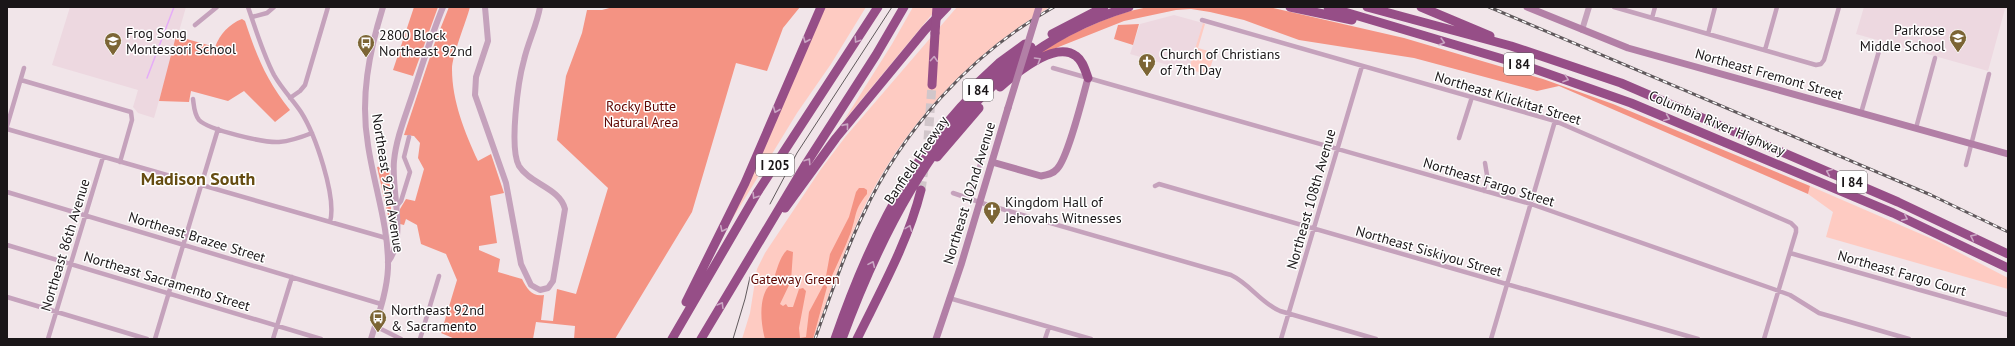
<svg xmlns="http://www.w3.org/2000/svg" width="2015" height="346" viewBox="0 0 2015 346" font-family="'PT Sans',sans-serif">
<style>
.built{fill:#edd8e0}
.green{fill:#fecbc2}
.forest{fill:#f49383}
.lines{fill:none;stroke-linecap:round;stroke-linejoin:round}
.stream{stroke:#e5acf8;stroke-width:1.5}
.motorway-tunnel{stroke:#d1c6ca;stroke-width:9;stroke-dasharray:9 4.5;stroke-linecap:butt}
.minor{stroke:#c5a2bc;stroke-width:4.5}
.tertiary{stroke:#c5a2bc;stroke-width:6}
.secondary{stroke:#b27fa6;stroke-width:7}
.motorway{stroke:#964e87;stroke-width:9}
.tram{stroke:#60595c;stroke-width:1}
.rail-casing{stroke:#60595c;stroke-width:3}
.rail{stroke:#fff;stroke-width:1.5;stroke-dasharray:4.5;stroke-linecap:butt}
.secondary-bridge{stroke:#b27fa6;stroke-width:7}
.motorway-bridge{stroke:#964e87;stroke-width:9}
.oneway{stroke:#caa6c3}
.labels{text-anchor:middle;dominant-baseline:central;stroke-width:3;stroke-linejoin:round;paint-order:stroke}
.shield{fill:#fff;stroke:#5f5c5d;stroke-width:1}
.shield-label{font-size:13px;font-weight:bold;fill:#1a1618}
.poi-label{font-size:14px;fill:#1a1618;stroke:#fff;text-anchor:start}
.street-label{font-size:14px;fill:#1a1618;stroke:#fff}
.park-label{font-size:14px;fill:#5e0501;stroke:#fff}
.district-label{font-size:18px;font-weight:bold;fill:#654c11;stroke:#fff}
</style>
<rect width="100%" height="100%" fill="#f1e5e9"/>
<!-- built -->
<path class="built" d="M70 7H186L154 118 138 113 133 107 138 90 52 65Z
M1864 7H2008V10L2005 9 1988 71 1856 34Z
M1174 15 1203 23 1189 71 1130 54 1140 24Z"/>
<!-- green -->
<path class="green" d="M825 7H866L831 64 797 113 731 221Z
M913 7H933V13L843 122 892 44Z
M957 7H1050C972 53 907 122 866 203 845 247 830 293 813 339H742L750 313 757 269 765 253 821 169 846 136Z
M1203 23 1205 24 1198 48 1215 53 1208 75 1189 69Z
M1810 186 1937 241 2008 278V289L1826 237 1833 212 1808 194Z"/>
<!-- forest -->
<path class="forest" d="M414 7H438L413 76 393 70Z
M449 7H470C466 22 452 56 452 69 452 101 465 133 478 161L491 154 504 193 490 196 497 243 479 246V250L500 259 498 272 522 279C527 289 532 297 544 295L541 320 553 321 557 289 576 294 608 188 557 140 566 76 582 33 587 10H602L613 7H800L783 28 767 71 736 63 692 212 615 339H574L575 326 536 322 533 339H455L441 333 457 280 446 254 421 244 417 225 406 219 404 225 400 224V209L406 199 415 201 424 169 418 158 420 143 414 136 404 135 435 42Z
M1148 7H1269L1404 38 1543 79 1613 104 1810 186 1808 194 1559 86 1537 91 1414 58 1299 40 1244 20 1210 12 1191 9 1176 10 1124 21 1046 52 1031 57C1067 36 1106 15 1148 7Z
M242 19 245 21C257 57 266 80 290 110L275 122 244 91 228 101 191 91 189 102 159 101 176 36 215 47C220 34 229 24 242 19Z
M1139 24 1133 45 1114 39 1118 25Z
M389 165 392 233 377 167Z
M859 188H864L867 190V194C854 210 857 214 851 232 845 247 838 263 831 278L828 279 826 276 830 254 849 217 856 192Z
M787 250 793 252 791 281 780 304 783 306 786 304 788 307H793L799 289 803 288 806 291 799 328 800 338 806 337 809 312 824 284 827 287 813 339H765C761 324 759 304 766 290 768 286 771 285 773 281 777 270 779 258 787 250Z"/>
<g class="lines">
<!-- stream -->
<path class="stream" d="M147 78 174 7"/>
<!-- motorway-tunnel -->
<path class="motorway-tunnel" d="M927 153 932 85
M921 190 924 169"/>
<!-- minor -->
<path class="minor" d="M248 7C256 30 263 54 274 75 282 89 293 100 301 112 315 134 337 197 330 222
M1614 7 1816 65 1821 64 1824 60 1839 7
M252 17 267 13 274 7
M1652 18 1655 7
M1202 20 1555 121 1791 223 1796 228V232L1764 339
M195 25 217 7
M1708 34 1715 7
M1765 50 1777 7
M1053 68 1531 204 1779 291 1790 295 1819 313 1909 339
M21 80 131 112 132 120 120 162
M290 98 300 91 305 85 328 7
M193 99C194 106 194 114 199 120 209 130 264 143 279 142 291 141 302 137 312 133
M1861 113 1881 44
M7 126 24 68
M1916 128 1935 58
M7 129 386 238
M1459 138 1472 97
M1966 165 1989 74
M1155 186 1159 184 1698 339
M1484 191 1487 175 1485 163
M7 192 381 304
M953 193 988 205 1231 275C1250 284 1261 303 1280 311L1376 339
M970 198 988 137
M396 207 401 201 410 172 404 157 409 137
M7 245 321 339
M1790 253 2008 315
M7 297 147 339
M949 298 1091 339
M375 326 401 339
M48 339 103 157
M155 339 218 129
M273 339 292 277
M420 339 439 276
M1045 339 1049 327
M1281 339 1362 66
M1491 339 1555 121"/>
<!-- tertiary -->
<path class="tertiary" d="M485 7 488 41 476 77 475 95 506 183 521 264 531 285 540 290 548 288 553 281 565 209C560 188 530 184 519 166 509 148 518 81 524 60 528 42 537 25 540 7
M1582 30 1589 7
M388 262C407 237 391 191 394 161 396 139 405 117 412 96 422 66 431 36 443 7
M371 339C378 316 387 292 388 268 389 227 374 186 368 145 360 98 369 52 383 7"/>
<!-- secondary -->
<path class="secondary" d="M1527 7 1628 48 2008 154
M992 162 1041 176C1047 175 1053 174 1057 169 1068 158 1083 96 1088 78
M936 339 961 265 1008 108"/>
<!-- motorway -->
<path class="motorway" d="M1290 7 1352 20
M1328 7 1523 65 1631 103 1893 213 2008 268
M1367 7 1511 46 1621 83 1898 202 2008 254
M1421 7 1490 36
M1052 34 1104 7
M932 85 935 33
M1000 87C1015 74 1055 40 1076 56 1083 61 1085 70 1088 78
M969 91 999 63 1025 44
M937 157 979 108
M785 208 836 138 925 30 947 7
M686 302 745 183 821 7
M672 339 757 193 878 7
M701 339 804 167 876 55 904 7
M835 339C873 229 929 113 1031 47
M842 339C894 197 973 53 1129 7
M857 339C881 290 908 242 921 190"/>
<!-- tram -->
<path class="tram" d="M770 204 797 153 892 7
M733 339 745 299 750 277"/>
<defs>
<path id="rail" d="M1489 7 1931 195 2008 232
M815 339C830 298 843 256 862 217 902 130 970 54 1054 7"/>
</defs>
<!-- rail casing -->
<use href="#rail" class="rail-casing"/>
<!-- rail -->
<use href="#rail" class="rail"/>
<!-- secondary-bridge -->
<path class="secondary-bridge" d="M1008 108 1039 7"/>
<!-- motorway-bridge -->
<path class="motorway-bridge" d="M935 33 937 7"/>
</g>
<!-- one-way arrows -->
<defs><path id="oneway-chevron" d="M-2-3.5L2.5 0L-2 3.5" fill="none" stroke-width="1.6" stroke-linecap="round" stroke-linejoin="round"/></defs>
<g class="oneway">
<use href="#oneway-chevron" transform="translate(806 40) rotate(113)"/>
<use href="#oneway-chevron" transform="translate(857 40) rotate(124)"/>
<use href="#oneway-chevron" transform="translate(1442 42) rotate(16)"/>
<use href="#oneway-chevron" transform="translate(934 59) rotate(-86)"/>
<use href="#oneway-chevron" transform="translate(1038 60) rotate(-31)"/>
<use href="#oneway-chevron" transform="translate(1566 79) rotate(19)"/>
<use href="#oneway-chevron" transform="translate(776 110) rotate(112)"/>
<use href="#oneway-chevron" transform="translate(1667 118) rotate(23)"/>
<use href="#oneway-chevron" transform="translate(846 126) rotate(-51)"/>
<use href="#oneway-chevron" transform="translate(808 161) rotate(-57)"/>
<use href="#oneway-chevron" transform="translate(1829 172) rotate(-157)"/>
<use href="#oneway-chevron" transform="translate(755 196) rotate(122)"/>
<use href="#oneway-chevron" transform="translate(1905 218) rotate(24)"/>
<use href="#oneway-chevron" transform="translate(909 228) rotate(-69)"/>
<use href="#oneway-chevron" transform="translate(723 229) rotate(116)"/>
<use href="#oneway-chevron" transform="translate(1973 237) rotate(-154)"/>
<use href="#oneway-chevron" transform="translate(872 264) rotate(-66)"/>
<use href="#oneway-chevron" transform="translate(721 305) rotate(-59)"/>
</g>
<!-- icons -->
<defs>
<symbol id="school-pin" viewBox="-11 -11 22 30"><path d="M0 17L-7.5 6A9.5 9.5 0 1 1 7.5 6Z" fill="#7c6535" stroke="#fff"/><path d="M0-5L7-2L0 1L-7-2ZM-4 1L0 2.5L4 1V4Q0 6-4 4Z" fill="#fff"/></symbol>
<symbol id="bus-pin" viewBox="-11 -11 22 30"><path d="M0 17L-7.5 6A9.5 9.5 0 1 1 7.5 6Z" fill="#7c6535" stroke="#fff"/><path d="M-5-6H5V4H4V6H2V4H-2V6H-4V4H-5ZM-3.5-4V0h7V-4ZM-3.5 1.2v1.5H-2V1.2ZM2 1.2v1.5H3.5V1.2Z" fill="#fff"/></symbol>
<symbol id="church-pin" viewBox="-11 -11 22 30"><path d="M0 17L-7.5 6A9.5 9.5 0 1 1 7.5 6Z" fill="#7c6535" stroke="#fff"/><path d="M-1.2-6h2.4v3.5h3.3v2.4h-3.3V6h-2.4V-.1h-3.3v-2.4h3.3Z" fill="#fff"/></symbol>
</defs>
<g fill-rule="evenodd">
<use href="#school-pin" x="1948" y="28" width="20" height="27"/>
<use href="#school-pin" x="103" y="31" width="20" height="27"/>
<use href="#bus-pin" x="356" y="33" width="20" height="27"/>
<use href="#church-pin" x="1137" y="52" width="20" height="27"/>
<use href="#church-pin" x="982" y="200" width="20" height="27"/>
<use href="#bus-pin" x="368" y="308" width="20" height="27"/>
</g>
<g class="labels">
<!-- shield labels -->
<g class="shield">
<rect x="1504" y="53" width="30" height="22" rx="3"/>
<rect x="963" y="79" width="30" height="22" rx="3"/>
<rect x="756" y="154" width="38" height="22" rx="3"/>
<rect x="1837" y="171" width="30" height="22" rx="3"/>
</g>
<g class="shield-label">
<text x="1519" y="64">I 84</text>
<text x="978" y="90">I 84</text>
<text x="775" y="165">I 205</text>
<text x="1852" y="182">I 84</text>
</g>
<!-- poi labels -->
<g class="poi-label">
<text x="1945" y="30" text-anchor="end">Parkrose<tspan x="1945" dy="16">Middle School</tspan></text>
<text x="126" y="33">Frog Song<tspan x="126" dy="16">Montessori School</tspan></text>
<text x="379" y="35">2800 Block<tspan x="379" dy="16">Northeast 92nd</tspan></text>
<text x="1160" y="54">Church of Christians<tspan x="1160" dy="16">of 7th Day</tspan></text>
<text x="1005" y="202">Kingdom Hall of<tspan x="1005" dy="16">Jehovahs Witnesses</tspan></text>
<text x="391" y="310">Northeast 92nd<tspan x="391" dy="16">&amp; Sacramento</tspan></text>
</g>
<!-- street labels -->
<g class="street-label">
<text transform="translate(1769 74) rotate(16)">Northeast Fremont Street</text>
<text transform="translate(1508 98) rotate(17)">Northeast Klickitat Street</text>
<text transform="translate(1717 123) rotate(23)">Columbia River Highway</text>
<text transform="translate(916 160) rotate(-56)">Banfield Freeway</text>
<text transform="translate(1489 182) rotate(17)">Northeast Fargo Street</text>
<text transform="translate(388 183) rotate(81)">Northeast 92nd Avenue</text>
<text transform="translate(969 193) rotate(-73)">Northeast 102nd Avenue</text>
<text transform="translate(1311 199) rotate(-74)">Northeast 108th Avenue</text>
<text transform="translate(197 237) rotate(17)">Northeast Brazee Street</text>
<text transform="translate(65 245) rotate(-73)">Northeast 86th Avenue</text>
<text transform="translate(1429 251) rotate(16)">Northeast Siskiyou Street</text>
<text transform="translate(1902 273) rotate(16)">Northeast Fargo Court</text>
<text transform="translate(167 281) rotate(17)">Northeast Sacramento Street</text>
</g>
<!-- park labels -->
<g class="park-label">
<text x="641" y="106">Rocky Butte<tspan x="641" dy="16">Natural Area</tspan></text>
<text x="795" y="279">Gateway Green</text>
</g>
<!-- district labels -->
<g class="district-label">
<text x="198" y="178">Madison South</text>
</g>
</g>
<!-- border -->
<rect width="2015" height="346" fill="none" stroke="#1a1618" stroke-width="16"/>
</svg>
